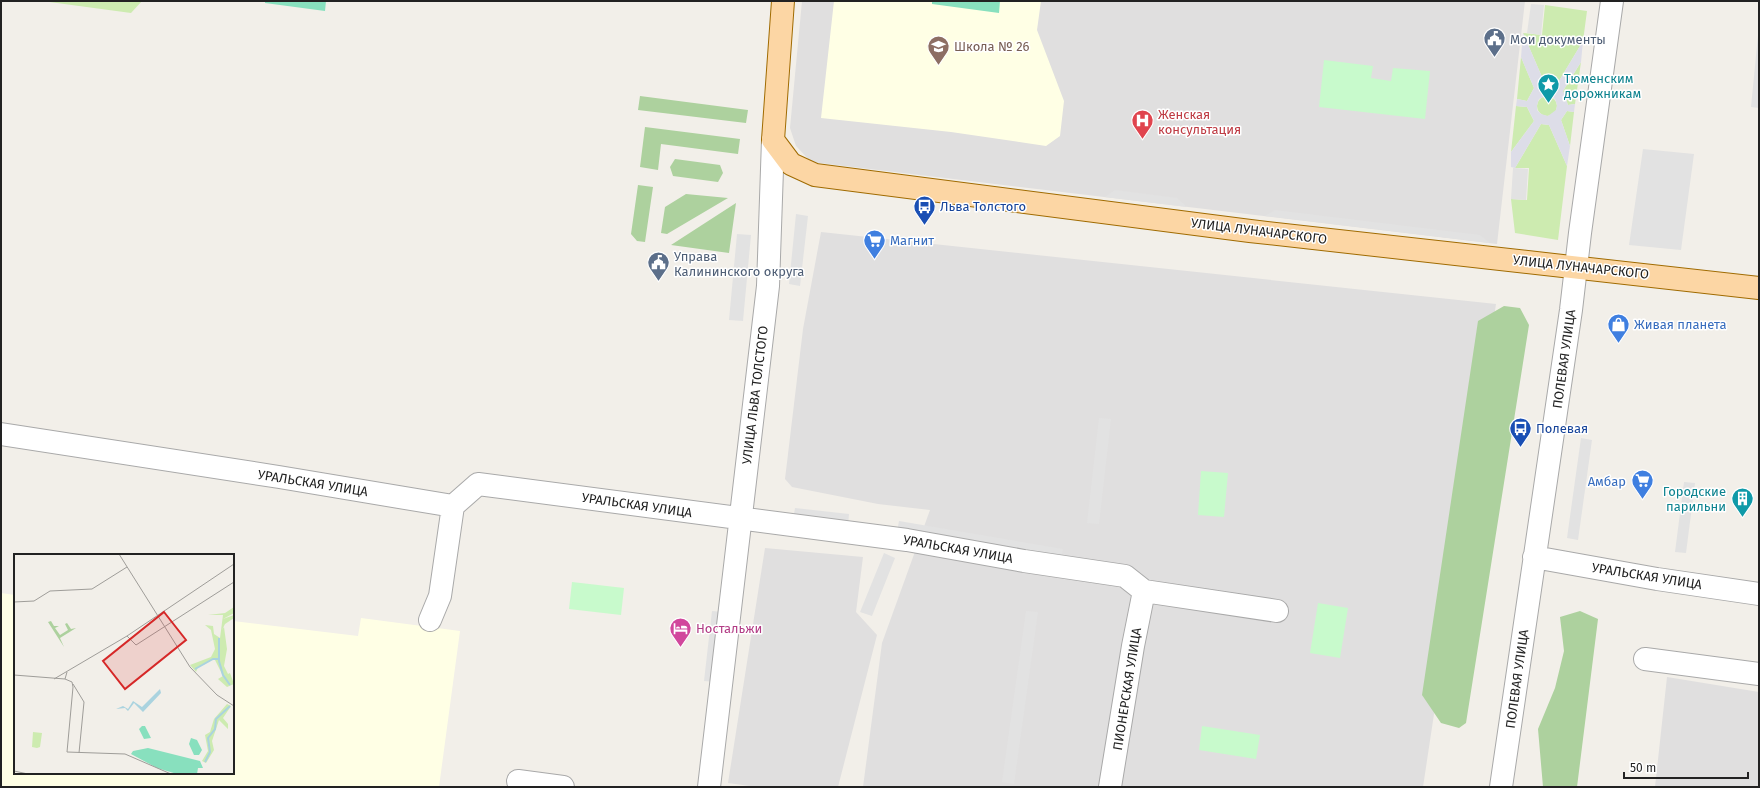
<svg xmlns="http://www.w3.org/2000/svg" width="1760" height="788" viewBox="0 0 1760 788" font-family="'Fira Sans',sans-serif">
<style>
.residential{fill:#e0dfdf}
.education{fill:#ffffe5}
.grass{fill:#cdebb0}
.forest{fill:#add19e}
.park{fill:#c8facc}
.pitch{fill:#88e0be}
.parking{fill:#e2e2e2}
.plaza{fill:#dddde8;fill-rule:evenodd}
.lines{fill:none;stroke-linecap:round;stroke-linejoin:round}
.minor-casing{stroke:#a9a9a9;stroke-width:24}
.major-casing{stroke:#a06b00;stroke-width:24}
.minor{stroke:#fff;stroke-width:22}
.major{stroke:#fcd6a4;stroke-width:22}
.labels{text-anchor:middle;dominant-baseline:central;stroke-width:3;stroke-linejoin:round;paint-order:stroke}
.service-label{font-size:13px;fill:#4e5e75;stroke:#fff;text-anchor:start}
.education-label{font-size:13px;fill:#785e54;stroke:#fff;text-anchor:start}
.culture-label{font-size:13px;fill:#0d838f;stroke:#fff;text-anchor:start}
.health-label{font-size:13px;fill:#be3a42;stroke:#fff;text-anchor:start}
.transit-label{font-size:13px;fill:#164399;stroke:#fff;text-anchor:start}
.street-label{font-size:13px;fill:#222;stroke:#fff}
.shop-label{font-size:13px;fill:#366cbe;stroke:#fff;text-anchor:start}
.hotel-label{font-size:13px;fill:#b23c85;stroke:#fff;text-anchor:start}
.inset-river{fill:none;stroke:#aad3df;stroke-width:2}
.inset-road{fill:none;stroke:#9f9d99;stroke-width:1}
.view{fill:#d62828;fill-opacity:0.15;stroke:#d62828;stroke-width:2}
.inset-edge{fill:none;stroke:#222;stroke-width:2}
</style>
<rect width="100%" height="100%" fill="#f2efe9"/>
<!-- residential -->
<path class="residential" d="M802 1H1525L1497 244 811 162 796 146 790 128Z
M821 232 1496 304 1423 787H863L882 643 930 510 878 504 792 487 785 479 803 329Z
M765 548 863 557 856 612 877 635 838 787H757L728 783Z
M1667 677 1759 692V787H1655Z"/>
<!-- education -->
<path class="education" d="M834 1H1041L1037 30 1064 101 1060 136 1046 146 951 132 821 118Z
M1 593 15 595V773H233V621L358 636 361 618 460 631 439 787H1Z"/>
<!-- grass -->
<path class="grass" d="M42 1H142L131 13Z
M1545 5 1587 11 1583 41 1556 86 1545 84 1523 33 1542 35Z
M1521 57 1534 88 1527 101 1517 99Z
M1581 62 1575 104 1568 105 1563 91Z
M1537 106a10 10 0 1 1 20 0a10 10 0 1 1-20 0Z
M1516 106 1527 107 1534 121 1511 152Z
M1567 111 1574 112 1570 146 1561 120Z
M1541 124 1549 125 1567 166 1558 240 1515 233 1511 199 1527 200 1529 168H1515Z"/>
<!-- forest -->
<path class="forest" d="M640 96 748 110 746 123 638 110Z
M645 127 740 139 738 154 661 144 658 170 640 167Z
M675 159 720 165 723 173 718 182 673 176 670 167Z
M638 185 653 187 645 242 637 241 631 234Z
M686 194 728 198 667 234 661 233 665 207Z
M736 203 729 253 671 245Z
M1504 306 1520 308 1529 325 1466 723 1459 728 1441 723 1422 695 1478 321Z
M1580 611 1598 619 1577 787H1543L1538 729 1555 688 1564 651 1560 617Z"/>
<!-- park -->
<path class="park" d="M1324 60 1373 66 1371 78 1391 81 1393 68 1430 71 1425 119 1319 107Z
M1201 471 1228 473 1224 517 1198 515Z
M572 582 624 588 621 615 569 609Z
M1318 603 1348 608 1340 658 1310 653Z
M1202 726 1260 735 1256 759 1199 750Z"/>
<!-- pitch -->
<path class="pitch" d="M265 1H326L325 11 265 3Z
M932 1H1000L999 13 932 4Z"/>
<!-- parking -->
<path class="parking" d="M1531 4 1544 5 1541 35 1527 33Z
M1759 25V108L1751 107Z
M1643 149 1694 154 1681 250 1629 245Z
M1513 168 1528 169 1526 200 1511 199Z
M1115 190 1177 198 1187 207 1105 197Z
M1275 210 1480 235 1490 243 1265 216Z
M796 214 808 216 800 286 789 284Z
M737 234 751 235 743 321 729 320Z
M1099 418 1111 419 1099 524 1087 523Z
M1581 438 1592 440 1578 540 1567 538Z
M1684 482 1695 483 1686 553 1675 552Z
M795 508 849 514 848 526 793 520Z
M899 521 1063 549 1061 560 897 532Z
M884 553 895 558 872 616 860 612Z
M712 611 723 612 716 682 704 681Z
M1026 611 1038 612 1014 784 1002 782Z"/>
<!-- plaza -->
<path class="plaza" d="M1523 33 1545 84 1556 86 1583 41 1581 62 1563 91 1568 105 1575 104 1574 112 1567 111 1561 120 1570 146 1567 166 1549 125 1541 124 1515 168 1511 167V152L1534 121 1527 107 1516 106 1517 99 1527 101 1534 88 1521 57ZM1545 96H1550L1555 99 1557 105 1556 110 1548 116 1541 114 1537 110V105L1539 99Z"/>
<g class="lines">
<defs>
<path id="minor" d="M1 434 279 477 453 506 478 484 907 540 1024 561 1125 576 1144 591 1277 611
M1534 557 1657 579 1759 594
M430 620 440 596 453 506
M1645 659 1759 674
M518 781 563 787
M709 787 768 286 773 140
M1110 787 1133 646 1144 591
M1501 787 1571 310 1580 233 1612 1"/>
<path id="major" d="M783 1 773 140 791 164 815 175 1250 231 1759 288"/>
</defs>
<!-- minor casing -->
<use href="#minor" class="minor-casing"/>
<!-- major casing -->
<use href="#major" class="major-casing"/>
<!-- minor -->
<use href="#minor" class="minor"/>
<!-- major -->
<use href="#major" class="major"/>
</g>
<!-- icons -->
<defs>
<symbol id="civic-pin" viewBox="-11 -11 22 30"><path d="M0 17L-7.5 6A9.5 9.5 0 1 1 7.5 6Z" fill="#5c6f8a" stroke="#fff"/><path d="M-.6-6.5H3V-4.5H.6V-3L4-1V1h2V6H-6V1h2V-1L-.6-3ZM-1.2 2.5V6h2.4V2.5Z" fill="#fff"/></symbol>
<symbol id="school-pin" viewBox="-11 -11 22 30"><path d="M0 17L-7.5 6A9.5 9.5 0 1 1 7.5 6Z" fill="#8d6e63" stroke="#fff"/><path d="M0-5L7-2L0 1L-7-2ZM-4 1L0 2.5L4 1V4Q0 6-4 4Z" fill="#fff"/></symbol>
<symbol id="sight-pin" viewBox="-11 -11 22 30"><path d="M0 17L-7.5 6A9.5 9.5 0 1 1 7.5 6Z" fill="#0f9aa8" stroke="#fff"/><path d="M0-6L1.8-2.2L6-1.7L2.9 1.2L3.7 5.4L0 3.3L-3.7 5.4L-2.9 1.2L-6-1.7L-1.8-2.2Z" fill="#fff"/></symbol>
<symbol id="hospital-pin" viewBox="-11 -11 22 30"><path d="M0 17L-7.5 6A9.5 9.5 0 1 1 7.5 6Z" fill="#e0444e" stroke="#fff"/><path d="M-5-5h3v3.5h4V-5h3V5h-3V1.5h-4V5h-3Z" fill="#fff"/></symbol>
<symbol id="bus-pin" viewBox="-11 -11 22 30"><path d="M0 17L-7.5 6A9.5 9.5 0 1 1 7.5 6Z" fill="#1a4fb4" stroke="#fff"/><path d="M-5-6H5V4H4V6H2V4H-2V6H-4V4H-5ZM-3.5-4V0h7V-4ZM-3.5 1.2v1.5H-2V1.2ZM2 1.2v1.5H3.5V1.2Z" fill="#fff"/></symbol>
<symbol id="supermarket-pin" viewBox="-11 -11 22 30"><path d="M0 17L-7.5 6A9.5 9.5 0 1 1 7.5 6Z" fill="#3f7fe0" stroke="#fff"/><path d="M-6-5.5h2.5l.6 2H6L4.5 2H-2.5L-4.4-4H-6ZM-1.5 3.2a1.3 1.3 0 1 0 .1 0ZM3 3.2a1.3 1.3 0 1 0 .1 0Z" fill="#fff"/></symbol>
<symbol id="shop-pin" viewBox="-11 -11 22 30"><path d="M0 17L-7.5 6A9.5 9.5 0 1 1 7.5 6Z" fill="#3f7fe0" stroke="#fff"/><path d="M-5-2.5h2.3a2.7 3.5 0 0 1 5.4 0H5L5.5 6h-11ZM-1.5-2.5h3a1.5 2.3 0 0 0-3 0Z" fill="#fff"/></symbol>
<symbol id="building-pin" viewBox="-11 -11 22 30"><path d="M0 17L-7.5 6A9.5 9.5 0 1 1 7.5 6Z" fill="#0f9aa8" stroke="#fff"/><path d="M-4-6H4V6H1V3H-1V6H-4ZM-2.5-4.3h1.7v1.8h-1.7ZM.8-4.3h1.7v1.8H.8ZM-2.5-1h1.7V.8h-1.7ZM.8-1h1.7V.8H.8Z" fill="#fff"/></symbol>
<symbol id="hotel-pin" viewBox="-11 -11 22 30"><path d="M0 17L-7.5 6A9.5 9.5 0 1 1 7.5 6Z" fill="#d1479c" stroke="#fff"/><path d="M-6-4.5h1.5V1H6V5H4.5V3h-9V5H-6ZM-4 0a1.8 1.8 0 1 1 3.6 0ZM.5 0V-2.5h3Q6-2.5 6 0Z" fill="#fff"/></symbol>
</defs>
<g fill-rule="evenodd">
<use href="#civic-pin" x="1482" y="26" width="25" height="34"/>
<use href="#school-pin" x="926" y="34" width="25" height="34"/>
<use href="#sight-pin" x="1536" y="72" width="25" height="34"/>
<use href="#hospital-pin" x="1130" y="108" width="25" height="34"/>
<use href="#bus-pin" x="912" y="194" width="25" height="34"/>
<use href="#supermarket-pin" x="862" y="228" width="25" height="34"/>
<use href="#civic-pin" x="646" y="250" width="25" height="34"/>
<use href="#shop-pin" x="1606" y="312" width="25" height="34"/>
<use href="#bus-pin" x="1508" y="416" width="25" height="34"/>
<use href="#supermarket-pin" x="1630" y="468" width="25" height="34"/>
<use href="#building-pin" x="1730" y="486" width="25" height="34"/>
<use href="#hotel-pin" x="668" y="616" width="25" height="34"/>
</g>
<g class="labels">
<!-- service labels -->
<g class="service-label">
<text x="1510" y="39">Мои документы</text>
<text x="674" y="256">Управа<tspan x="674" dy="15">Калининского округа</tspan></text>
</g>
<!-- education labels -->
<g class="education-label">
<text x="954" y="46">Школа № 26</text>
</g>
<!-- culture labels -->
<g class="culture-label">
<text x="1564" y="78">Тюменским<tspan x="1564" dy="15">дорожникам</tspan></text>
<text x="1726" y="491" text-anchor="end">Городские<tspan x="1726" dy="15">парильни</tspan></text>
</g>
<!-- health labels -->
<g class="health-label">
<text x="1158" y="114">Женская<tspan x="1158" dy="15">консультация</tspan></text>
</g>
<!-- transit labels -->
<g class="transit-label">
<text x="940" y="206">Льва Толстого</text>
<text x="1536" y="428">Полевая</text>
</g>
<!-- street labels -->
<g class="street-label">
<text transform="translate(1259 231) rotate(7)">УЛИЦА ЛУНАЧАРСКОГО</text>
<text transform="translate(1581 267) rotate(6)">УЛИЦА ЛУНАЧАРСКОГО</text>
<text transform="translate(1564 359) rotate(-82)">ПОЛЕВАЯ УЛИЦА</text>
<text transform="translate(755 395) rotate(-83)">УЛИЦА ЛЬВА ТОЛСТОГО</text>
<text transform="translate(313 483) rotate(9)">УРАЛЬСКАЯ УЛИЦА</text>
<text transform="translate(637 505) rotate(8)">УРАЛЬСКАЯ УЛИЦА</text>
<text transform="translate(958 549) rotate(10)">УРАЛЬСКАЯ УЛИЦА</text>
<text transform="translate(1647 576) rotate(9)">УРАЛЬСКАЯ УЛИЦА</text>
<text transform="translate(1517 679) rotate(-82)">ПОЛЕВАЯ УЛИЦА</text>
<text transform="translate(1127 689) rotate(-81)">ПИОНЕРСКАЯ УЛИЦА</text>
</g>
<!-- shop labels -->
<g class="shop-label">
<text x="890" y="240">Магнит</text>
<text x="1634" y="324">Живая планета</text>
<text x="1626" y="481" text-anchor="end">Амбар</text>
</g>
<!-- hotel labels -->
<g class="hotel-label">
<text x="696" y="628">Ностальжи</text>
</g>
</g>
<!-- overview -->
<g transform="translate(14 554)">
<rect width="220" height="220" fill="#f2efe9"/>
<path d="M220 53V59L209 65 220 61V64L211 70 208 76 210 73 213 95 210 112 214 120 216 119 220 130 213 133 204 125 209 122 200 104 184 113 182 118 176 111 197 103 201 95 197 76 191 71 199 72 200 80 206 84 209 61H194L211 59ZM213 150 217 152 209 164 214 170V175L205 166 198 187 200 196 192 209 188 207 194 197 191 181 196 178 200 165ZM19 178 28 179 26 193 23 194 18 193Z" fill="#cdebb0"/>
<path d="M37 67 40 72H45L41 74 46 81 54 76 51 70 53 69 57 75 62 74 46 84 50 93 34 68Z" fill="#add19e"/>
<path d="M128 172H131L137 184 130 185 125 175ZM177 184 183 186 188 196 185 201H180L175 190ZM134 194 186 207 189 214H184L183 220H163L143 214 117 200 119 197Z" fill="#88e0be"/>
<path d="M146 135 147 139 129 158 120 149 114 157 111 154 102 155 109 152 114 155 119 147 128 153Z" fill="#aad3df"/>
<path class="inset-river" d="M205 84V107L209 121 216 131M181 115 199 105H206M191 208 196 198 194 184 201 175 202 165 216 152"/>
<path class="inset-road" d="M105 0 176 113 203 141 220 152M0 48 20 47 36 37 78 35 113 13M113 82 122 91 220 28M0 121 51 125 53 118M40 125 113 82 220 10M51 125 58 128 59 133 53 198 111 200 157 220M59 130 70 148 65 199M0 217 14 220"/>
<path class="view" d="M150 58 172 86 111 135 89 107Z"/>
<rect width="220" height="220" class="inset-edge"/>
</g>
<!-- border -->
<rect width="1760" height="788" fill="none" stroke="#222222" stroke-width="4"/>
<!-- scale -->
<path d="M1624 772v6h124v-6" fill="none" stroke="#222222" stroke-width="2"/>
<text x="1630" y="772" font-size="12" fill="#222222" stroke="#ffffff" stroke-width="3" paint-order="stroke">50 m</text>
</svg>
